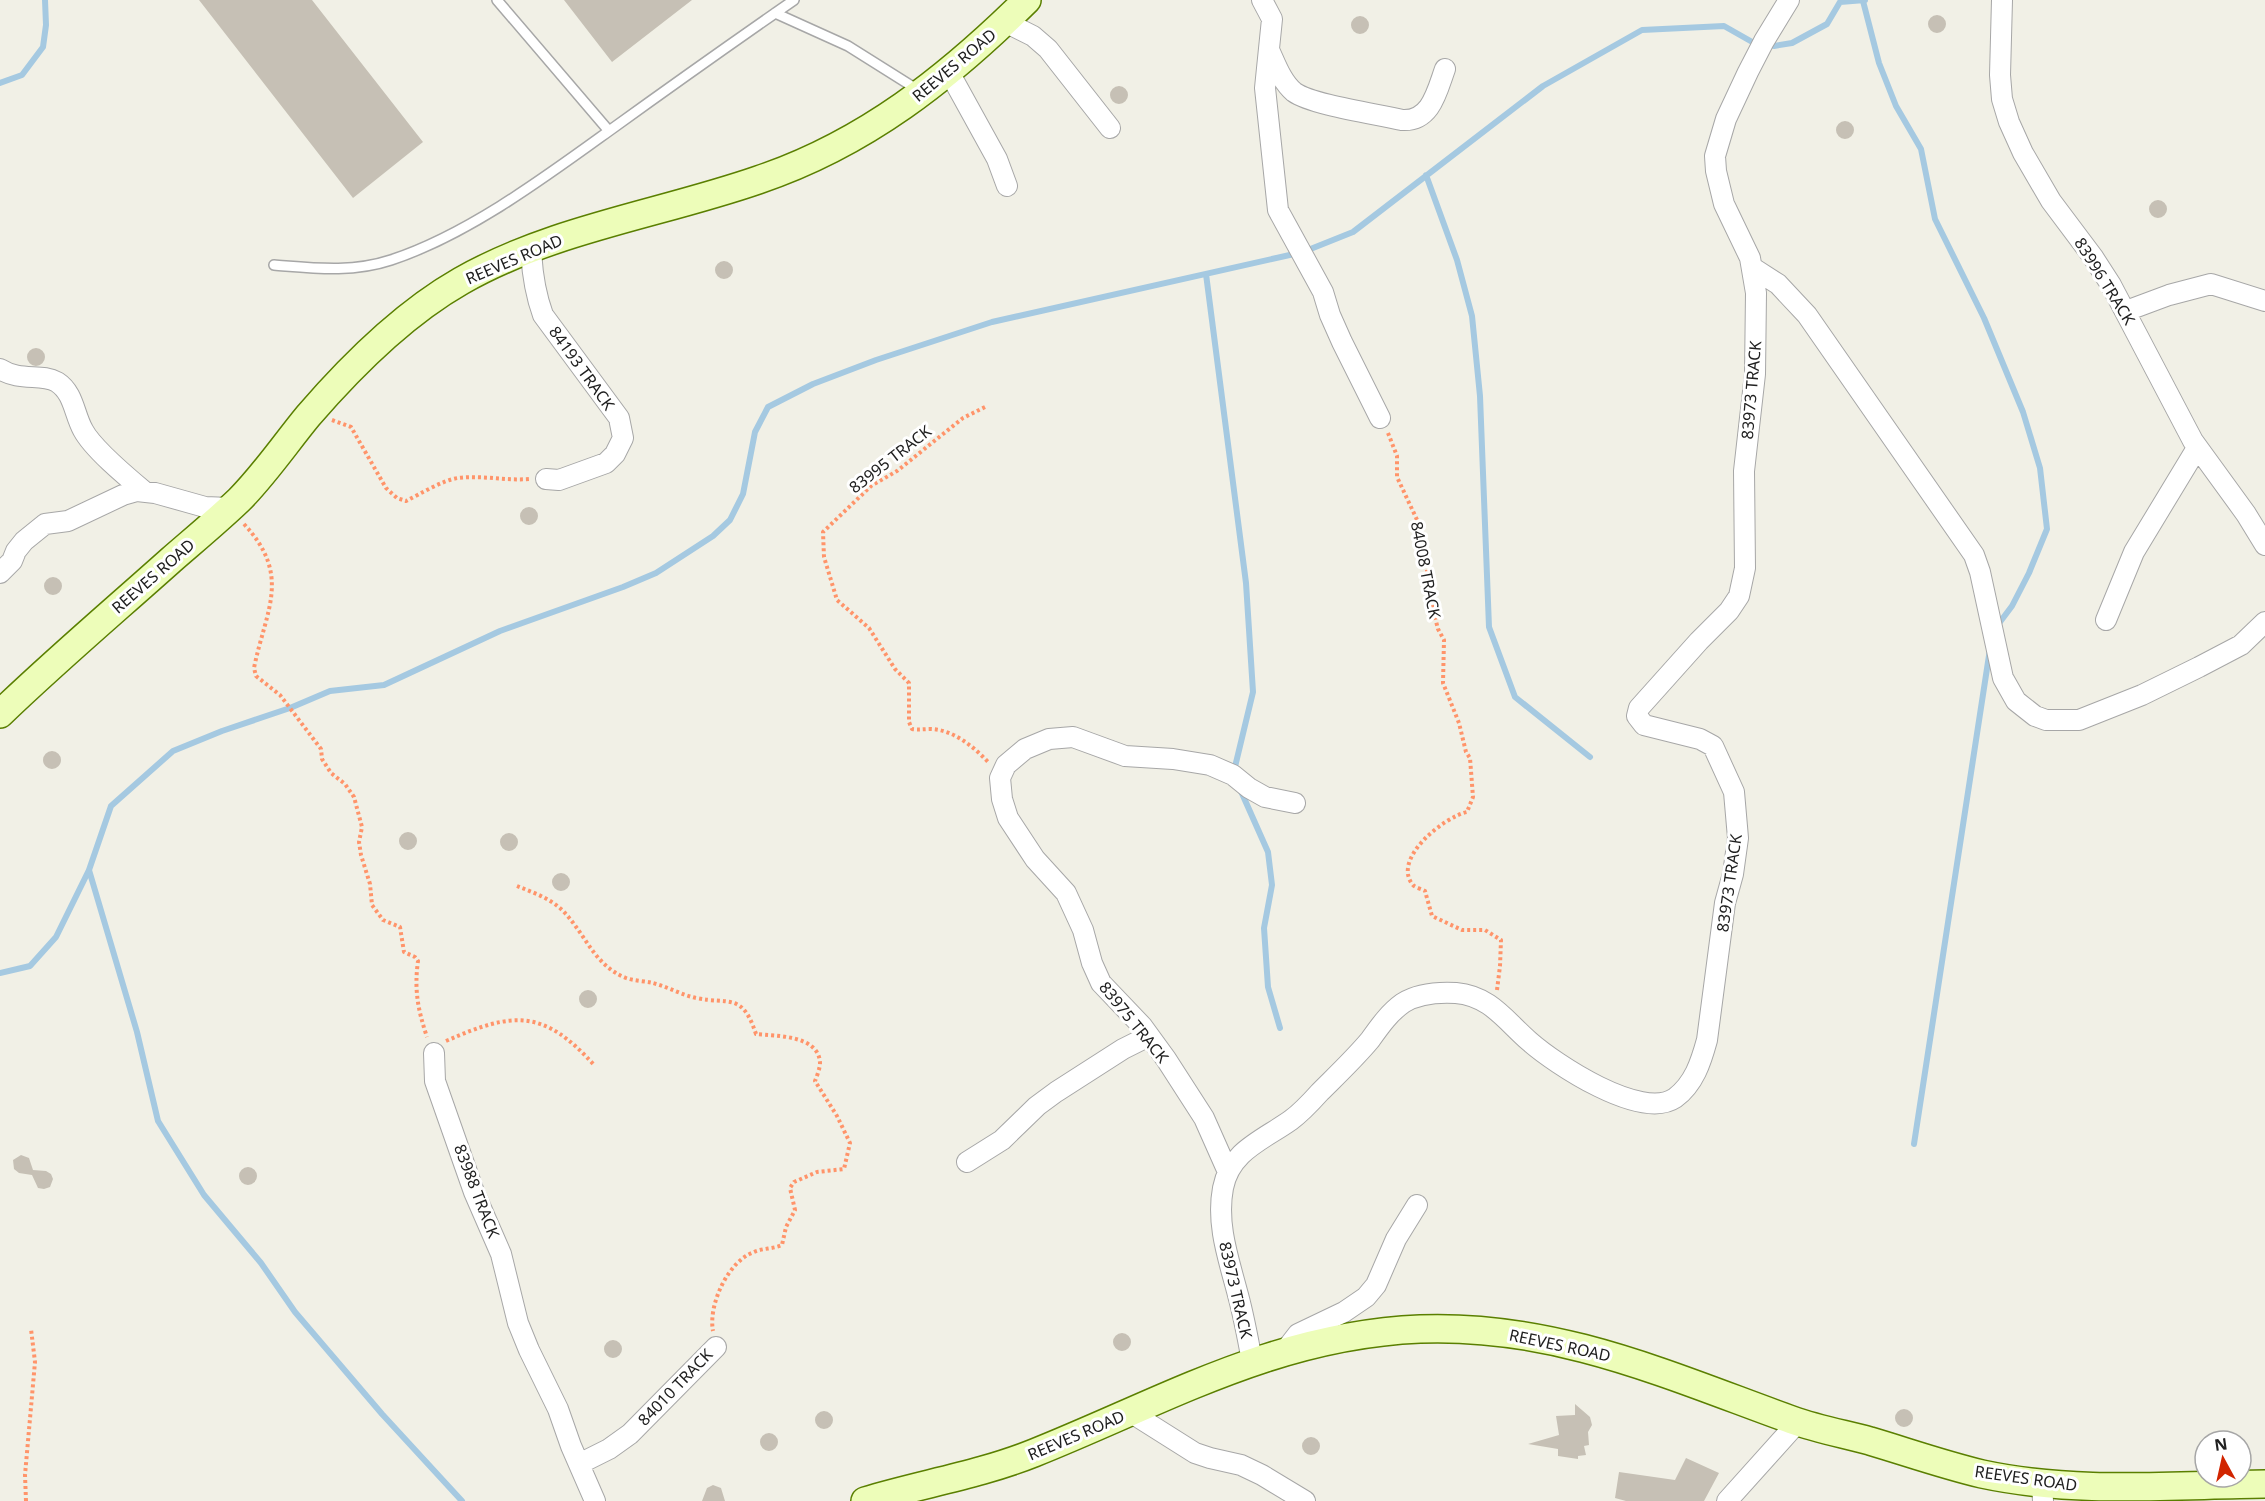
<svg xmlns="http://www.w3.org/2000/svg" width="2265" height="1501" viewBox="0 0 2265 1501" font-family="'Noto Sans',sans-serif">
<style>
.lines{fill:none;stroke-linecap:round;stroke-linejoin:round}
.stream{stroke:#a5c9e1;stroke-width:6}
.building{fill:#c6c0b5}
.lane-casing{stroke:#a7a7a7;stroke-width:12}
.street-casing{stroke:#a7a7a7;stroke-width:22}
.secondary-casing{stroke:#5a7f00;stroke-width:30}
.path{stroke:#ff946a;stroke-width:4;stroke-dasharray:3 3;stroke-linecap:butt}
.lane{stroke:#fff;stroke-width:9}
.street{stroke:#fff;stroke-width:20}
.secondary{stroke:#edfdb9;stroke-width:27}
.labels{text-anchor:middle;dominant-baseline:central;stroke-width:6;stroke-linejoin:round;paint-order:stroke}
.street-label{font-size:16px;fill:#202020;stroke:#fff}
</style>
<rect width="100%" height="100%" fill="#f1f0e6"/>
<g class="lines">
<!-- stream -->
<path class="stream" d="M1863 1 1879 63 1896 106 1921 149 1935 219 1984 318 2023 412 2040 468 2047 529 2029 573 2012 606 1997 626
M1774 46 1792 43 1827 24 1840 2 1865 0
M0 83 22 75 43 47 46 25 45 0
M1426 175 1457 260 1472 316 1480 396 1489 627 1515 697 1590 757
M1206 274 1246 583 1253 692 1234 771
M1240 789 1268 852 1272 885 1264 928 1268 987 1280 1028
M89 870 137 1032 158 1121 204 1195 261 1263 295 1312 382 1414 462 1501
M0 973 30 966 56 937 89 870 111 806 173 751 222 731 290 708 330 691 384 685 500 631 623 587 656 573 713 536 730 520 743 494 755 432 768 407 813 384 876 360 992 322 1303 252 1353 232 1543 86 1642 30 1724 26 1754 43
M1914 1144 1990 649"/>
</g>
<!-- building -->
<path class="building" d="M199 0H312L423 142 353 198Z
M564 0H692L612 62Z
M1928 24a9 9 0 1 1 18 0a9 9 0 1 1-18 0Z
M1351 25a9 9 0 1 1 18 0a9 9 0 1 1-18 0Z
M1110 95a9 9 0 1 1 18 0a9 9 0 1 1-18 0Z
M1836 130a9 9 0 1 1 18 0a9 9 0 1 1-18 0Z
M2149 209a9 9 0 1 1 18 0a9 9 0 1 1-18 0Z
M715 270a9 9 0 1 1 18 0a9 9 0 1 1-18 0Z
M27 357a9 9 0 1 1 18 0a9 9 0 1 1-18 0Z
M520 516a9 9 0 1 1 18 0a9 9 0 1 1-18 0Z
M44 586a9 9 0 1 1 18 0a9 9 0 1 1-18 0Z
M43 760a9 9 0 1 1 18 0a9 9 0 1 1-18 0Z
M399 841a9 9 0 1 1 18 0a9 9 0 1 1-18 0Z
M500 842a9 9 0 1 1 18 0a9 9 0 1 1-18 0Z
M552 882a9 9 0 1 1 18 0a9 9 0 1 1-18 0Z
M579 999a9 9 0 1 1 18 0a9 9 0 1 1-18 0Z
M21 1155 29 1158 33 1170 46 1171 51 1174 53 1179 50 1187 44 1189 38 1188 32 1175 19 1173 14 1169 13 1160Z
M239 1176a9 9 0 1 1 18 0a9 9 0 1 1-18 0Z
M1113 1342a9 9 0 1 1 18 0a9 9 0 1 1-18 0Z
M604 1349a9 9 0 1 1 18 0a9 9 0 1 1-18 0Z
M1575 1404 1590 1417 1592 1425 1588 1432 1589 1445 1584 1446 1586 1455 1578 1456V1459L1558 1456V1449L1528 1444 1559 1435 1556 1416 1575 1415Z
M1895 1418a9 9 0 1 1 18 0a9 9 0 1 1-18 0Z
M815 1420a9 9 0 1 1 18 0a9 9 0 1 1-18 0Z
M760 1442a9 9 0 1 1 18 0a9 9 0 1 1-18 0Z
M1302 1446a9 9 0 1 1 18 0a9 9 0 1 1-18 0Z
M1686 1458 1719 1473 1704 1501H1626L1615 1498 1619 1472 1675 1480Z
M713 1485 721 1488 725 1501H702L707 1488Z"/>
<g class="lines">
<defs>
<path id="lane" d="M497 0 609 131
M775 13 848 46 918 90
M274 265C313 268 352 273 391 260 467 235 544 178 609 131 670 87 732 43 794 0"/>
<path id="street" d="M1262 0 1272 19 1265 88 1278 210 1323 292 1330 315 1342 342 1380 418
M2002 0 2000 75 2002 99 2009 122 2023 153 2051 201 2093 257 2111 285 2193 441 2246 514 2265 545
M1005 22 1033 36 1048 49 1110 128
M1270 52C1276 65 1282 82 1294 92 1312 105 1377 114 1402 120 1431 122 1437 91 1445 69
M949 72 997 159 1007 186
M531 249C532 273 535 293 543 315L619 418 623 438 615 454 606 463 559 480 546 479
M1753 268 1778 284 1807 315 1974 555 1980 572 2003 678 2016 701 2035 716 2046 720H2079L2142 695 2199 667 2241 645 2265 622
M2126 311 2169 295 2211 284 2265 301
M0 369C20 382 41 373 57 382 74 393 74 414 83 430 93 449 127 477 145 492
M0 573 12 561 16 551 24 541 45 524 68 521 123 495 137 491 155 493 205 507 230 508
M2106 620 2134 552 2197 448
M434 1053 435 1081 474 1192 501 1254 518 1323 529 1350 558 1409 571 1446 595 1501
M967 1162 1002 1140 1037 1106 1056 1092 1123 1049 1149 1036
M1228 1172 1204 1118 1166 1059 1142 1026 1101 983 1092 963 1083 930 1066 893 1035 859 1008 818 1002 799 1000 778 1006 765 1025 749 1049 739 1073 737 1125 756 1173 759 1210 765 1233 775 1249 788 1265 797 1295 803
M1284 1352 1298 1334 1344 1312 1366 1297 1376 1285 1396 1239 1417 1205
M1252 1361C1248 1339 1244 1317 1238 1295 1229 1260 1216 1225 1223 1188 1230 1151 1263 1140 1291 1120 1302 1112 1311 1102 1320 1092 1337 1075 1355 1058 1370 1040 1380 1026 1389 1013 1403 1003 1419 993 1438 992 1456 993 1490 996 1505 1020 1529 1041 1555 1064 1641 1121 1675 1098 1694 1084 1701 1062 1707 1040L1725 903 1733 874 1738 838 1734 792 1713 746 1700 739 1644 725 1637 716 1639 708 1699 641 1729 611 1739 596 1745 568 1744 471 1755 374 1756 293 1750 258 1724 204 1716 171 1715 156 1726 119 1748 72 1764 41 1789 0
M1130 1412 1195 1453 1210 1458 1241 1465 1262 1475 1305 1501
M579 1464 609 1449 630 1434 716 1347
M2042 1482 2043 1501
M1727 1501 1798 1422"/>
<path id="secondary" d="M0 714C55 661 114 611 171 560 194 540 217 521 239 500 264 475 285 444 308 416 352 365 403 314 461 281 552 229 660 214 758 180 865 144 948 78 1027 0
M865 1501C921 1484 979 1475 1034 1453 1164 1401 1275 1335 1420 1329 1556 1324 1667 1375 1792 1420 1817 1429 1844 1434 1870 1441 1907 1452 1944 1465 1982 1474 2075 1494 2171 1485 2265 1484"/>
</defs>
<!-- lane casing -->
<use href="#lane" class="lane-casing"/>
<!-- street casing -->
<use href="#street" class="street-casing"/>
<!-- secondary casing -->
<use href="#secondary" class="secondary-casing"/>
<!-- path -->
<path class="path" d="M985 407 963 418 897 471 871 486 823 532 824 557 837 600 869 628 895 669 909 683V722L912 729C919 730 924 729 931 729 954 730 974 747 989 763
M332 420 351 427 386 488 397 498 406 501C420 494 443 480 458 478 482 475 506 481 530 479
M1388 433 1397 456V477L1418 522 1425 552 1430 598 1438 629 1444 640 1443 683 1459 723 1466 752 1470 758 1473 797 1467 812C1444 817 1391 859 1413 885 1416 888 1422 889 1425 891L1432 916 1462 930H1485L1501 940 1500 966 1497 990
M244 524C292 576 266 609 254 668L256 676 280 695 321 749 322 759 331 773 345 784 354 797 362 827 359 842 361 855 370 884 372 905 383 920 400 927 404 952 415 957 418 961C414 990 418 1010 427 1037
M517 886C532 892 549 898 561 909 585 932 593 965 626 978 634 981 645 981 653 983 668 987 682 995 696 998 730 1005 742 992 756 1034 776 1036 819 1035 820 1063 820 1068 817 1076 815 1081L837 1116 850 1143 844 1169 817 1172 794 1182 790 1188 795 1210 786 1227 782 1245C773 1249 763 1248 754 1252 728 1261 708 1305 713 1331
M446 1041C514 1011 544 1009 595 1066
M26 1501 25 1475 35 1362 31 1329"/>
<!-- lane -->
<use href="#lane" class="lane"/>
<!-- street -->
<use href="#street" class="street"/>
<!-- secondary -->
<use href="#secondary" class="secondary"/>
</g>
<g class="labels">
<!-- street labels -->
<g class="street-label">
<text transform="translate(954 65) rotate(-40)">REEVES ROAD</text>
<text transform="translate(514 259) rotate(-23)">REEVES ROAD</text>
<text transform="translate(2105 281) rotate(58)">83996 TRACK</text>
<text transform="translate(582 368) rotate(54)">84193 TRACK</text>
<text transform="translate(1751 390) rotate(-85)">83973 TRACK</text>
<text transform="translate(890 459) rotate(-38)">83995 TRACK</text>
<text transform="translate(1426 570) rotate(79)">84008 TRACK</text>
<text transform="translate(153 576) rotate(-41)">REEVES ROAD</text>
<text transform="translate(1729 883) rotate(-82)">83973 TRACK</text>
<text transform="translate(1134 1022) rotate(51)">83975 TRACK</text>
<text transform="translate(477 1191) rotate(69)">83988 TRACK</text>
<text transform="translate(1236 1290) rotate(77)">83973 TRACK</text>
<text transform="translate(1560 1345) rotate(12)">REEVES ROAD</text>
<text transform="translate(675 1387) rotate(-46)">84010 TRACK</text>
<text transform="translate(1076 1435) rotate(-23)">REEVES ROAD</text>
<text transform="translate(2026 1478) rotate(8)">REEVES ROAD</text>
</g>
</g>
<!-- north arrow -->
<g transform="translate(2223 1459) rotate(352)"><circle r="28" fill="#ffffff" stroke="#a6a6a6" stroke-width="1.5"/>
<path d="M0-4.5L10 22L0 15L-10 22Z" fill="#d12500"/>
<text y="-9" font-size="16" font-weight="bold" text-anchor="middle" fill="#202020">N</text>
</g>
</svg>
